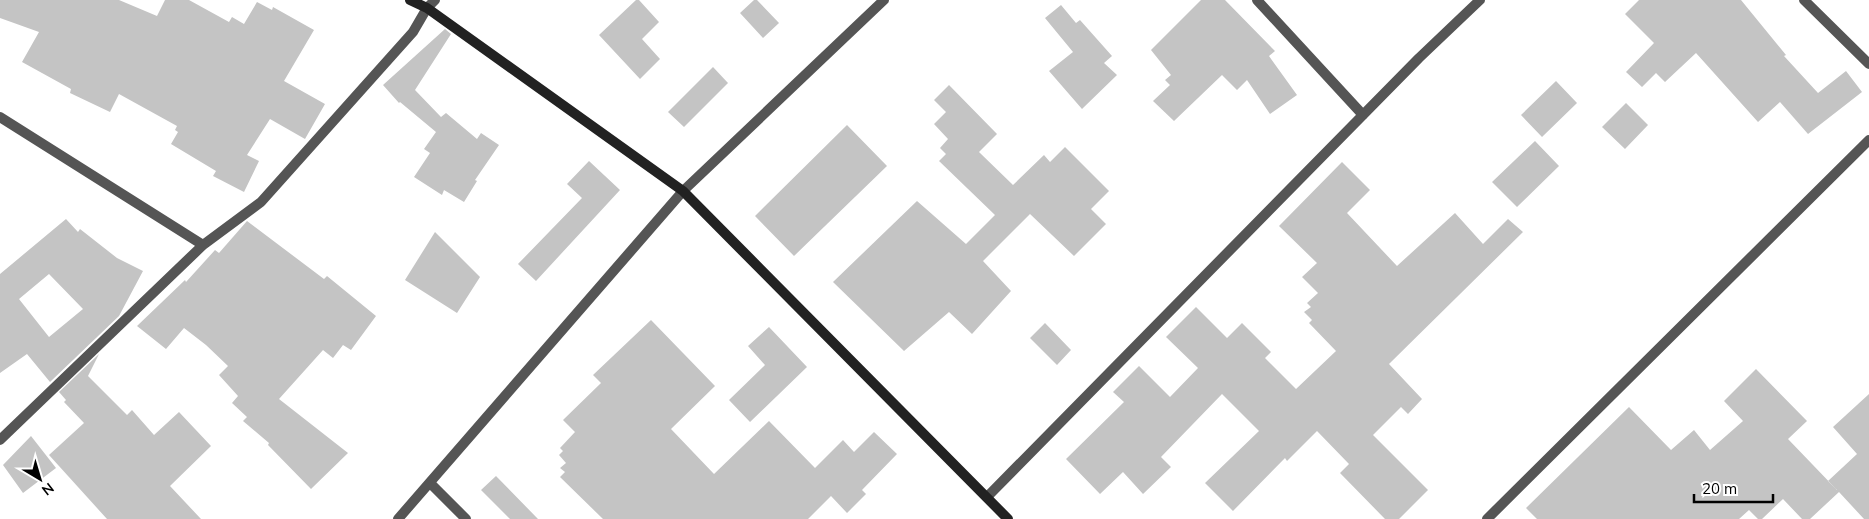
<svg xmlns="http://www.w3.org/2000/svg" width="1869" height="519" viewBox="0 0 1869 519" font-family="Mulish,sans-serif">
<style>
.building{fill:#c4c4c4;fill-rule:evenodd}
.lines{fill:none;stroke-linecap:round;stroke-linejoin:round}
.street{stroke:#555;stroke-width:10}
.secondary{stroke:#222;stroke-width:10}
</style>
<rect width="100%" height="100%" fill="#fff"/>
<!-- building -->
<path class="building" d="M0 0H119L157 16 165 0H189L229 22 232 17 244 24 257 2 272 10 273 7 314 30 284 81 325 104 305 139 270 119 247 155 259 161 244 192 213 176 216 171 171 144 178 132 175 130 177 126 119 94 110 112 70 93 71 89 22 62 39 32 0 18Z
M636 0H639L659 22 642 39 660 59 640 79 599 35Z
M754 0H757L779 23 763 38 740 13Z
M1201 0H1225L1275 51 1269 56 1297 95 1270 114 1247 80 1237 90 1222 75 1174 121 1153 101 1170 85 1165 80 1171 75 1151 50Z
M1639 0H1741L1786 55 1784 56 1818 93 1846 71 1862 92 1808 134 1780 102 1758 122 1696 53 1665 82 1656 73 1642 87 1626 72 1654 43 1625 14Z
M1061 5 1076 23 1080 20 1112 56 1104 63 1117 75 1082 109 1049 71 1073 52 1045 18Z
M445 29 451 34 415 90 441 117 446 113 477 139 481 133 499 145 475 180 477 181 464 202 444 190 442 195 414 177 430 153 424 149 436 132 400 102 399 103 383 85Z
M713 67 728 83 684 127 668 112Z
M1556 81 1577 103 1542 137 1521 115Z
M949 85 997 134 979 152 1013 185 1044 155 1050 162 1065 147 1109 191 1091 209 1106 224 1074 256 1030 214 983 261 1011 291 972 334 949 312 904 351 833 282 917 201 966 244 995 215 939 161 946 154 940 148 948 139 934 124 946 112 934 100Z
M1626 103 1648 125 1625 149 1602 127Z
M847 125 887 166 794 256 755 216Z
M1535 141 1559 166 1517 207 1492 182Z
M589 161 620 190 536 281 518 264 582 198 567 184Z
M1342 162 1370 190 1347 213 1397 266 1455 213 1483 244 1508 219 1523 232 1389 364 1422 399 1408 414 1401 407 1373 435 1428 490 1399 519H1385L1340 473 1349 464 1317 431 1287 461 1285 458 1233 511 1205 483 1259 431 1222 394 1161 457 1171 467 1143 494 1123 472 1100 494 1066 459 1124 402 1113 392 1139 366 1170 397 1198 368 1166 337 1196 307 1227 338 1242 323 1271 352 1265 358 1296 389 1336 351 1309 323 1312 320 1304 312 1311 307 1307 303 1318 293 1302 277 1317 263 1279 226Z
M66 219 78 232 80 229 117 258 143 271 119 316 50 382 27 354 0 373V274ZM49 274 83 309 49 337 19 299Z
M247 221 324 279 327 276 376 316 351 350 343 345 333 358 323 350 279 399 348 453 311 489 268 445 269 443 243 421 247 417 232 403 238 396 219 375 228 366 206 345 184 328 166 349 137 326 185 280 186 282 215 250 219 253Z
M435 232 480 277 457 313 405 280Z
M651 320 715 386 671 429 714 474 769 421 815 468 843 440 854 452 874 432 897 454 862 490 866 494 847 513 831 496 808 519H603L560 477 565 472 560 468 566 463 559 455 563 451 560 448 575 432 563 420 601 383 593 375Z
M1045 323 1071 350 1057 365 1030 338Z
M769 327 807 367 750 422 729 400 765 365 748 346Z
M99 354 88 376 127 415 132 410 154 435 179 412 211 446 170 486 201 519H107L49 455 84 423 64 402 66 400 59 392Z
M1756 369 1807 421 1788 439 1837 490 1828 481 1857 454 1833 427 1869 394V519H1864L1839 492 1810 519H1802L1783 499 1762 519H1758L1749 510 1739 519H1537L1526 508 1629 407 1671 450 1694 430 1710 450 1743 421 1724 401Z
M31 436 56 468 23 493 3 465Z
M496 476 538 519H510L481 490Z"/>
<g class="lines">
<!-- street -->
<path class="street" d="M1257 0 1363 115
M1804 0 1869 64
M0 117 203 245
M0 440 203 245 261 202 413 32 427 8 435 0
M430 483 466 519
M987 497 1419 58 1480 0
M398 519 683 191 884 0
M1487 519 1869 140"/>
<!-- secondary -->
<path class="secondary" d="M410 0 427 8 683 191 1008 519"/>
</g>
<!-- north arrow -->
<g transform="translate(40 479) rotate(142)" stroke="#ffffff" stroke-width="4" paint-order="stroke">
<path d="M0-4L9 19L0 12L-9 19Z" fill="#000000"/>
<text y="-8" font-size="14" font-weight="bold" text-anchor="middle" fill="#000000">N</text>
</g>
<!-- scale -->
<path d="M1694 494v8h79v-8" fill="none" stroke="#000000" stroke-width="2.5"/>
<text x="1702" y="494" font-size="15" fill="#000000" stroke="#ffffff" stroke-width="4" paint-order="stroke">20 m</text>
</svg>
